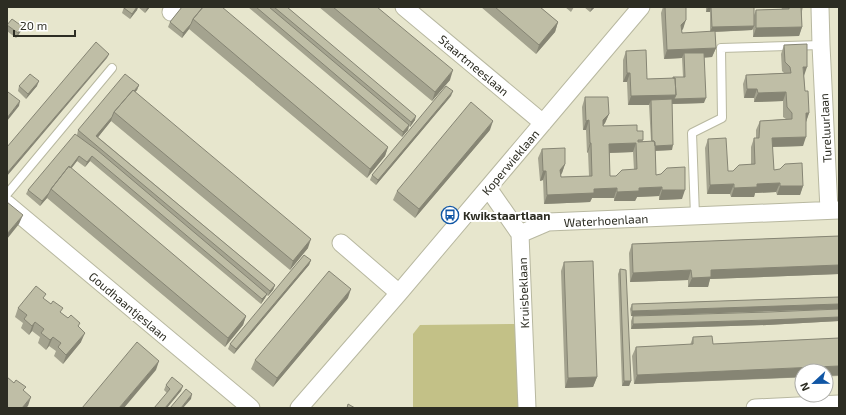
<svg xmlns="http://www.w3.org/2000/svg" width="846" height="415" viewBox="0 0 846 415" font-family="'Exo 2',sans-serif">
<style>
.green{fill:#c3c187}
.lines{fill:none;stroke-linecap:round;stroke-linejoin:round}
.service-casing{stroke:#b8b8a0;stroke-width:10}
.minor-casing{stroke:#b8b8a0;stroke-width:19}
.service{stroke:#fff;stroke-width:8}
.minor{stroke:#fff;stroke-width:17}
.wall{fill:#a4a38f;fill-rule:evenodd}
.shaded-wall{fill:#868574}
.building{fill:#bfbea6;stroke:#868574;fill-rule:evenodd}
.labels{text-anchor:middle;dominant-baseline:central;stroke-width:4;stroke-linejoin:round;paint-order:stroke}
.street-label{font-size:12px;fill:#2d2d23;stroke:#fff}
.poi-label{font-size:12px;font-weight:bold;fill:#2d2d23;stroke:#fff;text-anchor:start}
</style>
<rect width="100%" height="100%" fill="#e7e6cd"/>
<!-- green -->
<path class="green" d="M517 324 521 408H413V334L420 325Z"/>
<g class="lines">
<defs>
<path id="service" d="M7 194 112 68
M695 216 692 133 722 118 721 48 821 45"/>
<path id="minor" d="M404 7 543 123
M820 7 821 45 829 210
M171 12 175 7
M488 188 520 234 527 408
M7 204 251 408
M520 234 548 222 839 210
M341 243 399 293
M299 408 399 293 641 7
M755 408 839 404"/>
</defs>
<!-- service casing -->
<use href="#service" class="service-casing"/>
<!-- minor casing -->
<use href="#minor" class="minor-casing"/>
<!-- service -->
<use href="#service" class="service"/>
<!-- minor -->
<use href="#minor" class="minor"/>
</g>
<!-- wall -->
<path class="wall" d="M124 7H138L137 10 130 19 122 13Z
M138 7H150L145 13Z
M182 7 388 147 385 156 367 178 189 29 182 38 168 27 170 22Z
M248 7H287L415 120 410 127 409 126 408 130 402 137Z
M319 7H377L450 80 432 101Z
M481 7H540L558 22 555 32 536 54Z
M565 7H574L571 12Z
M584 7H595L590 12Z
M663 7H686L683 29 682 30V33L710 32V12H706V7H754V15L756 10 782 9 781 7H803L802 11V27L799 36 753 37V29L752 30 715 32 716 48 712 57 704 58V103L672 104V150L655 151 656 175 682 199 659 200V196L637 197 635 201H614V198H592L590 202 544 204 543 180 540 181 538 158 542 149 565 164 562 173 561 175V177L589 176 588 152 587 153 586 130H583L582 107 585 97 609 114 605 123 603 126 637 131 643 141H651L649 105H628L627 82H623V60L626 51 647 79 673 78V77H683L682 58 664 59 661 13ZM633 152 634 170 616 176H610V153Z
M7 25 21 31 16 38 7 31Z
M784 45 804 76 805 91 809 113 806 122 803 146 772 147 774 170 803 186 800 195H777L776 192 755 193 754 197H731L730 194H707L705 148 708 139 728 171H733L751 164V147L754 138H756V130L760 121 786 119 783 117V101L754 102V98H744L743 84 746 75 784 73 782 71 781 54Z
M139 85 137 90 135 92 308 248 290 270 111 121 98 137 275 285 273 290 268 296 267 295 261 304 90 161 85 167 77 161 71 169 246 316 243 325 225 347 47 198 40 206 26 194 28 190 77 135 78 130Z
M19 86H37L26 99 18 91Z
M451 96 376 185 370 180 372 175Z
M490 130 415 218 393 200 397 191Z
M839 236V274L710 279 708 287H688V280L630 282 629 253 632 244Z
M311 260 309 265 234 354 228 349 230 344Z
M564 262 597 377 593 387 565 388 561 271Z
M620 269 631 381 629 386H622L618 274Z
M839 297V321L767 325 631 329V321L633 316 769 312 833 309 631 316 630 309 632 304Z
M348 298 273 387 251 369 255 360Z
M44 299 79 327 81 342 63 364 54 356 56 351 49 346 46 350 38 343 40 337 32 331 29 335 21 328 23 323 15 317 18 308Z
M693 337 713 344 839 338V376L634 384 632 356 636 347 690 345Z
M166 385 181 391 167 393 164 390Z"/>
<!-- shaded-wall -->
<path class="shaded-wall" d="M137 7H138L137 10 130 19 132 14Z
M148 7H150L145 13 147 8Z
M592 7H595L590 12Z
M708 7H711L710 12H706Z
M686 20 683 29 678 34 681 25Z
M558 22 555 32 536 54 539 45Z
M191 24 189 29 182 38 183 33Z
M754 26 752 30 710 32 712 27Z
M23 27 21 31 16 38 18 33Z
M802 27 799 36 753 37 756 28Z
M716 48 712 57 684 58V53L682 58 664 59 667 50Z
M109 54 107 58 7 176V173Z
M803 67H807L804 76Z
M453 70 450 80 432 101 435 92Z
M627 73H630L627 82H623Z
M39 81 37 86 26 99 28 94Z
M139 85 137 90 117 114 116 113Z
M747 89H757L754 98H744Z
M453 91 451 96 376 185 378 180Z
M786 92 783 101 754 102 758 93Z
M676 95 672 104 651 105V100L649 105H628L631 96Z
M706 98 704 103 672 104 674 99Z
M20 101 19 106 7 121V118Z
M806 113H809L806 122Z
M609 114 605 123 600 129 603 120Z
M416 116 415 120 410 127 411 122Z
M112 117 111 121 95 141 96 136Z
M589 120 586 130H583L586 121Z
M493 121 490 130 415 218 419 209Z
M409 125 408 130 402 137 403 132Z
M806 137 803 146 769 147 772 138Z
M590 143H591L588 152 587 153Z
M636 143 633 152 606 153 609 144Z
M673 145 672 150 651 151 653 146Z
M388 147 385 156 367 178 370 169Z
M79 156 77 161 53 191 52 190Z
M92 156 90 161 85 167 87 162Z
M565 164 562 173 557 179 560 170Z
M543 171H546L543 180 540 181Z
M780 183 776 192 755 193 754 197H731L734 188 757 184Z
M734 184 730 194H707L710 185Z
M780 186H803L800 195H777Z
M662 187 659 196 637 197 635 201H614L617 192 639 188Z
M617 188 614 198H592L590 202 544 204 547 195 594 189Z
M662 190H685L682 199 659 200Z
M49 193 47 198 40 206 42 201Z
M23 215 19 224 7 239V234Z
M311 239 308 248 290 270 293 261Z
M311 260 309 265 234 354 236 349Z
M839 265V274L710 279 708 287H688L692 278 711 270Z
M691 270 688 280 630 282 633 273Z
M275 285 273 290 268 296 270 291Z
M351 289 348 298 273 387 277 378Z
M267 294 265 298 261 304 262 299Z
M839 304V309L631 316 632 311Z
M246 316 243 325 225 347 228 338Z
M839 317V321L767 325 631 329 633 324Z
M35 322 32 331 29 335 32 326Z
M85 333 81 342 63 364 66 355Z
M53 337 49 346 46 350 50 340Z
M159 361 156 370 124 408H119Z
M839 366V375L826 376V371H802V377L634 384 637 375Z
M597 377 593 387 565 388 568 378Z
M624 381H631L629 386H622Z
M183 386 181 391 167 408H165Z
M192 394 191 399 183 408H181Z
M31 397 28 406 26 408H22Z"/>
<!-- building -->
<path class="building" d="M124 7H137L132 14 124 8Z
M182 7H203L193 19 191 24 183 33 170 22Z
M203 7H222L388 147 370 169 193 19Z
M256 7H269L409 125 403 132Z
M274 7H287L416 116 411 122Z
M333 7H377L453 70 435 92Z
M495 7H540L558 22 539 45Z
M665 7H686V20L681 25 682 33 715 31 716 48 667 50Z
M711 7H754V26L712 27Z
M789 7H801L802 27 756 28V10L789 9Z
M12 19 23 27 18 33 7 25Z
M96 42 109 54 7 173V147Z
M807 44V67H803L805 91H808L809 113H806V137L772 138 774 170 780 169 785 164 802 163 803 186H780V183L757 184V187L734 188V184L710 185 708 139 726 138 728 171H733L739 165 755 164 754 138H759L760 121 792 119V113L787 107 786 92 758 93 757 89H747L746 75 791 73 790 67 785 62 784 45Z
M646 50 647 79 675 78 676 95 631 96 630 73H627L626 51Z
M684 53H704L706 98 674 99 676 95 675 78H673V77H685Z
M30 74 39 81 28 94 19 86Z
M125 74 139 85 134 91 133 90 114 112 112 117 96 136 275 285 270 291 78 130Z
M446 86 453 91 378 180 372 175Z
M133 90 311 239 293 261 114 112Z
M8 92 20 101 7 118V94Z
M585 97H608L609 114 603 120V126L637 125V131H643V140H638V142L654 141 655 142 656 175 661 174 667 168 685 167V190H662V187L639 188V191L617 192V188L594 189V193L547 195 546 171H543L542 149 565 148V164L560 170 561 177 592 176 591 143H590L589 120 586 121ZM636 143 637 169 622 170 616 176H610L609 144Z
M672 99 673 145 655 146 654 141H652L651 100Z
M471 102 493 121 419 209 397 191Z
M75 134 97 150 267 294 262 299 92 156 87 162 79 156 70 168 69 166 51 189 49 193 42 201 28 190Z
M69 166 246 316 228 338 51 189Z
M7 202 23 215 7 234Z
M839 236V265L711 270V277L692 278 691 270 633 273 632 244Z
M304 255 311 260 236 349 230 344Z
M593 261 597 377 568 378 564 262Z
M620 269 626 270 631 381H624Z
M329 271 351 289 277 378 255 360Z
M36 286 46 294 43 298 51 304 53 301 63 308 60 312 68 318 71 315 80 323 78 326 85 333 66 355 58 347 61 343 53 337 50 340 41 333 44 329 35 322 32 326 24 319 27 315 18 308Z
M839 297V304L632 311V304Z
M839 309V317L769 320 633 324V316L769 312Z
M712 336 713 344 839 338V366L637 375 636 347 693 344V337Z
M137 342 159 361 119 408H82Z
M7 377 14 383 16 380 26 387 23 390 31 397 22 408H8L7 407Z
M172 377 183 386 165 408H154L170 389 166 385Z
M186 389 192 394 181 408H170Z
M348 404 355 408H347Z"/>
<!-- icons -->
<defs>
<symbol id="bus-ring" viewBox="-11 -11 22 22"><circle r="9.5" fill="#fff" stroke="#1056a5" stroke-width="1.5"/><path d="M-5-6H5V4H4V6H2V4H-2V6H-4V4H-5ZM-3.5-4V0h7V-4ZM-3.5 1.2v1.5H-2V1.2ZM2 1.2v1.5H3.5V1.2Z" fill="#1056a5"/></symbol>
</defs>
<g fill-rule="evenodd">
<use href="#bus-ring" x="440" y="205" width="20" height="20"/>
</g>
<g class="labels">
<!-- street labels -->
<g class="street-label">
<text transform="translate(474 65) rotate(40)">Staartmeeslaan</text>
<text transform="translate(825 128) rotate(-93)">Tureluurlaan</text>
<text transform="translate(510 162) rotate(-50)">Koperwieklaan</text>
<text transform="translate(606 220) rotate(-3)">Waterhoenlaan</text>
<text transform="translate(523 293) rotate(-92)">Kruisbeklaan</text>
<text transform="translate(129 306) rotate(40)">Goudhaantjeslaan</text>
</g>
<!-- poi labels -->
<g class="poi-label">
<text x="463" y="215">Kwikstaartlaan</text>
</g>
</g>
<!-- border -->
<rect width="846" height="415" fill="none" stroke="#2d2d23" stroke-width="16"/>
<!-- north arrow -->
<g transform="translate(814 383) rotate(248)"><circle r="19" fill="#ffffff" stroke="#ababa7"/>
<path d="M0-3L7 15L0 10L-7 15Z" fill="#1056a5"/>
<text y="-6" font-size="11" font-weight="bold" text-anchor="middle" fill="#2d2d23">N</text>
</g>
<!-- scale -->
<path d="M14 30v6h61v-6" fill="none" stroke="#2d2d23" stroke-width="2"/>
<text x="20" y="30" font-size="12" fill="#2d2d23" stroke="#ffffff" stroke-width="3" paint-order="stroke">20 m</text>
</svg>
